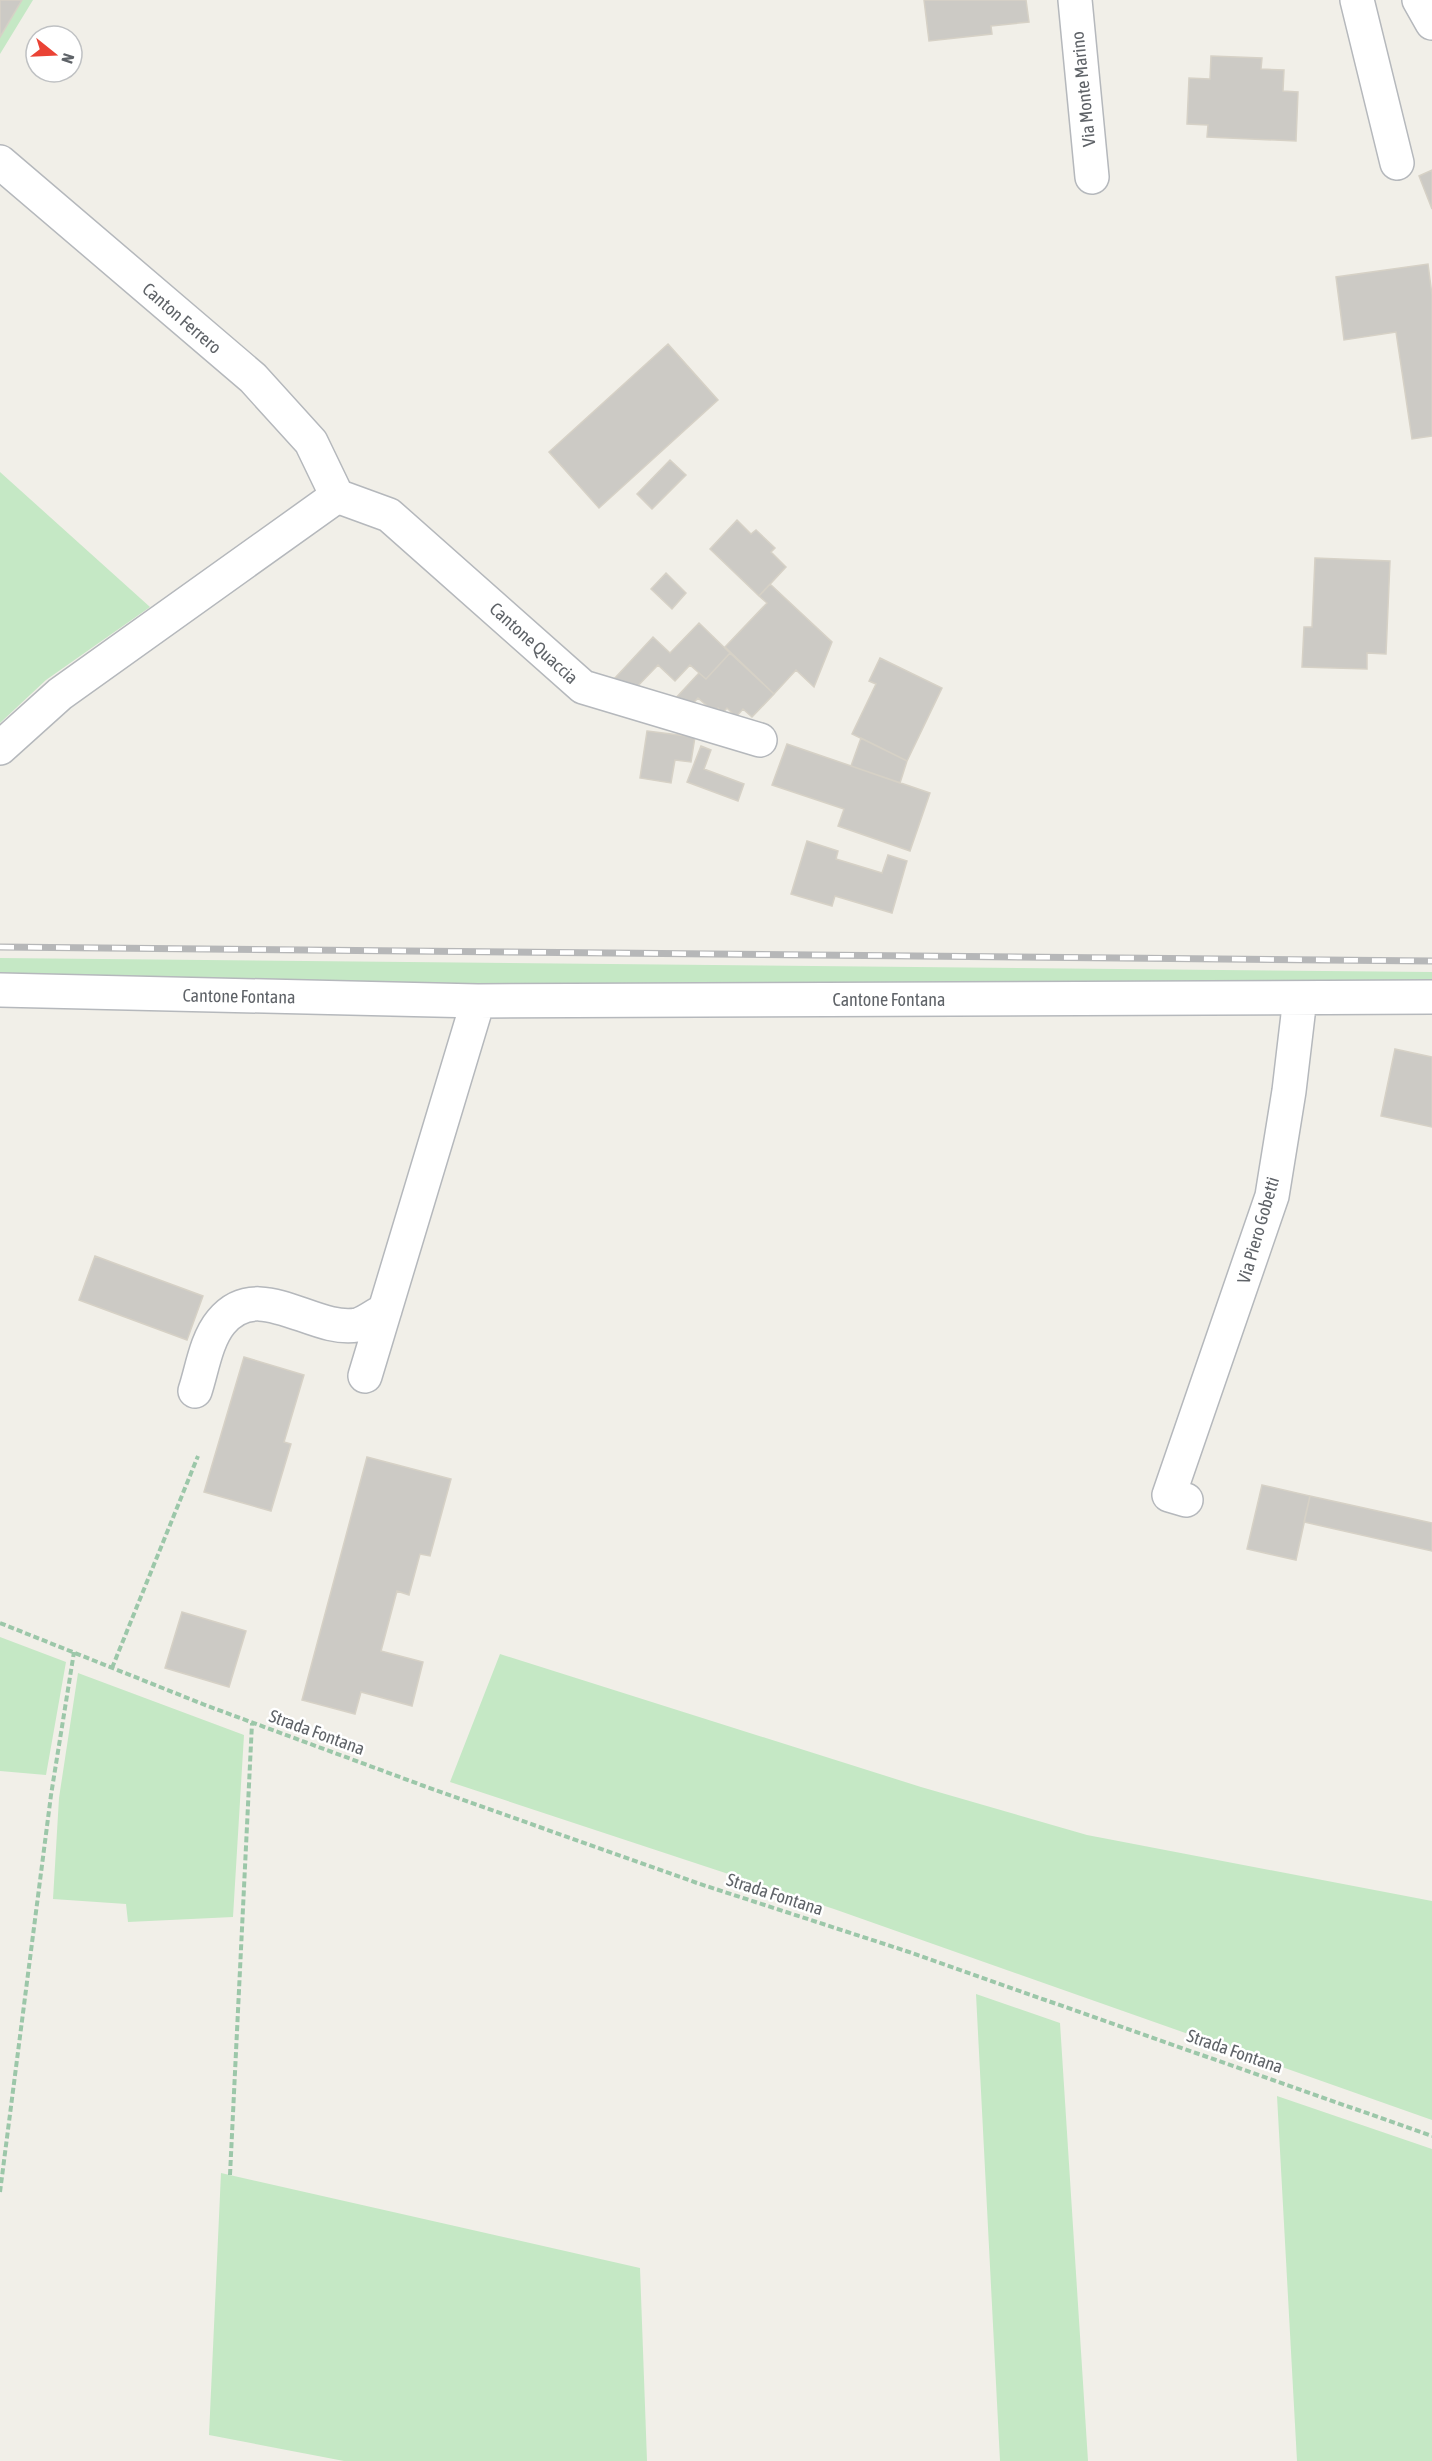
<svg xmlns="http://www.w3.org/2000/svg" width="1432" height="2461" viewBox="0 0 1432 2461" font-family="'Asap Condensed',sans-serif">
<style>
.green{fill:#c5e8c5}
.building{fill:#cccac5;stroke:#d6d1c6;stroke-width:1.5}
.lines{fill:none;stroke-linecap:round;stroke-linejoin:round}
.street-casing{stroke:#b5b8bc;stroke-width:36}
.path{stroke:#9cc7a9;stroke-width:4;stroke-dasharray:6 3;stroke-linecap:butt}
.street{stroke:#fff;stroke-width:33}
.rail-casing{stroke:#b6b7b8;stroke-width:7}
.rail{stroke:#fff;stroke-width:4.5;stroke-dasharray:14;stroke-linecap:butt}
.labels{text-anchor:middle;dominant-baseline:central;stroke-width:5;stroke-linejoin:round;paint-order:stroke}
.street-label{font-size:18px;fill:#5f6368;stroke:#fff}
</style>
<rect width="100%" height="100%" fill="#f1efe8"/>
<!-- green -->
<path class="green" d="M22 0H33L0 54V37Z
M0 472 150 607 46 680 0 723Z
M0 958 1432 972V981L1310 980 1120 987 235 985 0 981Z
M0 1637 66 1662 46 1775 0 1771Z
M500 1654 921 1787 1087 1835 1432 1901V2120L834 1909 450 1782Z
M78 1673 244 1735 233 1917 128 1922 126 1904 53 1899 59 1798Z
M976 1994 1060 2023 1088 2461H1000Z
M1277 2096 1432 2149V2461H1297Z
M221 2173 640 2268 647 2461H344L209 2435Z"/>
<!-- building -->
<path class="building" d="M0 0H22L0 37Z
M924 0H1026L1029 22 991 26 992 34 929 41Z
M1211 56 1262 58 1261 69 1284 70 1283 91 1298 92 1296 141 1207 137 1208 125 1187 124 1189 78 1210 79Z
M1432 170V209L1419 176Z
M1428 264 1432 295V436L1412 439 1396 332 1344 340 1336 277Z
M668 344 718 400 599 508 549 452Z
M670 460 686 475 652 509 637 494Z
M737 520 751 534 756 530 775 548 771 552 786 567 759 596 710 549Z
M1315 558 1390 561 1386 654 1367 653V669L1302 667 1304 627H1312Z
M666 573 686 593 672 609 651 589Z
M770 584 832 642 814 687 796 670 774 694 725 647 767 603 759 596Z
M699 623 730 653 706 679 690 665 675 681 658 665 631 693 615 678 653 637 670 653Z
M730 653 774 694 752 717 743 709 736 717 727 708 723 713 718 708 714 712 698 698 684 713 673 701 699 673 706 679Z
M880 658 942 688 907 761 852 734 876 684 869 681Z
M647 731 695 737 691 762 675 760 671 783 640 778Z
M861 738 907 761 900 783 851 766Z
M787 744 930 793 910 851 838 826 844 809 772 785Z
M701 746 711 750 704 769 744 784 738 801 687 782Z
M807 841 838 851 836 859 882 873 888 855 907 861 892 913 835 896 832 906 791 894Z
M1395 1049 1432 1057V1127L1381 1116Z
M95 1256 203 1296 187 1340 79 1300Z
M244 1357 304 1375 284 1442 291 1444 271 1511 204 1492Z
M367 1457 451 1479 430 1556 420 1554 409 1595 397 1591 381 1651 423 1662 412 1706 361 1692 355 1714 302 1700Z
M1262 1485 1310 1496 1296 1560 1247 1549Z
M1310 1496 1432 1523V1551L1304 1522Z
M182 1612 246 1631 229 1687 165 1668Z"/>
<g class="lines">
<defs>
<path id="street" d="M1075 0 1092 177
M1357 0 1397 163
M1419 0 1432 23
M0 162 253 378 311 442 337 496
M337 496 389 515 583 687 760 740
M0 748 60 694 337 496
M0 990 478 1001 1432 997
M365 1376 478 1001
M195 1391C202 1370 206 1340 221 1322 258 1276 313 1333 357 1325 366 1323 377 1314 385 1310
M1186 1500 1169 1495 1272 1196 1289 1091 1300 998"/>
</defs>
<!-- street casing -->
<use href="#street" class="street-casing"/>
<!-- path -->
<path class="path" d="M0 1623 205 1705 424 1786 697 1883 906 1951 1432 2136
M112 1668 198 1456
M230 2175 252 1723
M0 2192 51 1795 74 1652"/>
<!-- street -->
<use href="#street" class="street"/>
<defs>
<path id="rail" d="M0 947 1432 961"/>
</defs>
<!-- rail casing -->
<use href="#rail" class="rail-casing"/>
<!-- rail -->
<use href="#rail" class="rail"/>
</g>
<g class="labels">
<!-- street labels -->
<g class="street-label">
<text transform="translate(1083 89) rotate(-96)">Via Monte Marino</text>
<text transform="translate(182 318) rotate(41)">Canton Ferrero</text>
<text transform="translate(534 643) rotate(42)">Cantone Quaccia</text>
<text transform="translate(239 996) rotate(1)">Cantone Fontana</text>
<text x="889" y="999">Cantone Fontana</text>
<text transform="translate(1258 1230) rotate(-74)">Via Piero Gobetti</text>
<text transform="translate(317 1732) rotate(20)">Strada Fontana</text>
<text transform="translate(775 1894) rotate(18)">Strada Fontana</text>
<text transform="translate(1235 2051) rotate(19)">Strada Fontana</text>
</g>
</g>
<!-- north arrow -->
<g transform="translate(54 54) rotate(108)"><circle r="28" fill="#ffffff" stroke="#bfc1c3" stroke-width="1.5"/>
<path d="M0-4.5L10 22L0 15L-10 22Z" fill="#ea4335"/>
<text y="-9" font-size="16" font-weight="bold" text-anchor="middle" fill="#5f6368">N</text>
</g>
</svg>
